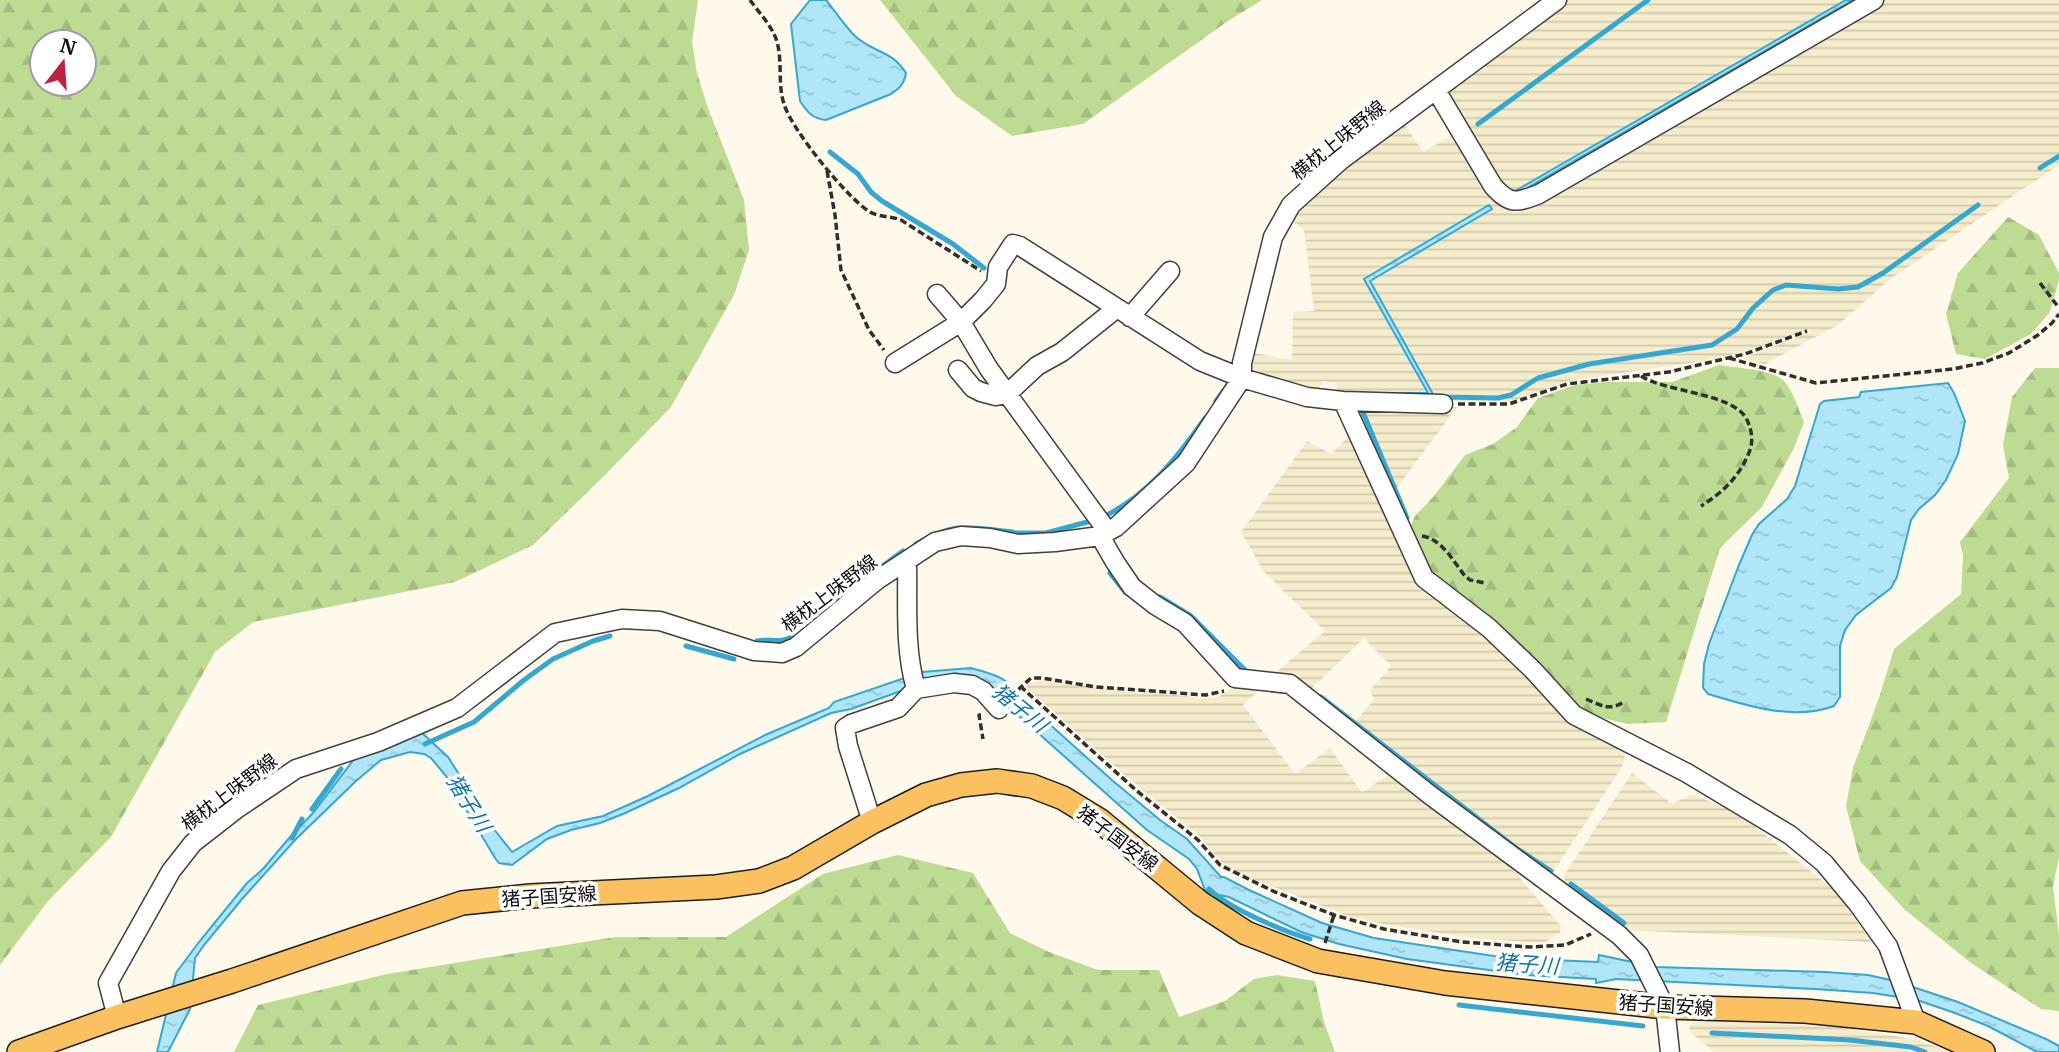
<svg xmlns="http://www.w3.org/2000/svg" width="2059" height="1052" viewBox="0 0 2059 1052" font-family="Merriweather,'Noto Sans JP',serif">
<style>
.farmland{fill:url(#farmland-rules)}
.forest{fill:url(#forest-firs);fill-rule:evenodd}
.water{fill:url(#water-ripples);stroke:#35a7d0;stroke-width:2}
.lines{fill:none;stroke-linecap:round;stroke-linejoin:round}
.stream{stroke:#35a7d0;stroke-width:5}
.minor-casing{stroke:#404040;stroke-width:21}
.major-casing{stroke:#1e1e1e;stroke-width:26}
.path{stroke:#2f2f2f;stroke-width:3.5;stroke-dasharray:7 3.5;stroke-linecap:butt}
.minor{stroke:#fff;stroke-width:18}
.major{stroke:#fbc160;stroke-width:23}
.labels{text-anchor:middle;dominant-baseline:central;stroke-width:7;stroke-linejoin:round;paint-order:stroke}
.street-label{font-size:19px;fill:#0d0d0d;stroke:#fff}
.water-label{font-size:21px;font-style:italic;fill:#1376a1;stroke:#fff}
</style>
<defs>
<pattern id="farmland-rules" width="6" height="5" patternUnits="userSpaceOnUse" patternTransform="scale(1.75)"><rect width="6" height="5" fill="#f5eccc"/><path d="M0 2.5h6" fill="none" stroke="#d1c9ae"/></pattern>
<pattern id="forest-firs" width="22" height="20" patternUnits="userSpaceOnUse" patternTransform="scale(1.75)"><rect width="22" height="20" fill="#bedb94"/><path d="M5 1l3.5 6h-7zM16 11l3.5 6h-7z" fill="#a2bb7e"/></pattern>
<pattern id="water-ripples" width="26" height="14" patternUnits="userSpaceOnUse" patternTransform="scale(1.75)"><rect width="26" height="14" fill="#b0e6f7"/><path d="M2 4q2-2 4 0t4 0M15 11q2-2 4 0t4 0" fill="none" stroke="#96c4d3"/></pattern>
</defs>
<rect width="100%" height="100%" fill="#fff9ec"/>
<!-- farmland -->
<path class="farmland" d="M1566 0H1867L1528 194 1505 193 1449 98 1448 89Z
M1883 0H2059V165L1890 279 1838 325 1765 364 1742 359 1811 332 1810 329 1746 351 1704 361 1568 381 1514 401 1432 402 1343 395 1337 391V383L1322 381 1320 390H1312L1275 379 1254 369 1252 365 1254 353 1292 360 1293 312 1314 311 1304 230 1291 219 1321 185 1403 122 1423 152 1456 133 1492 191 1515 213 1652 132Z
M1354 404 1381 405 1457 407 1393 493Z
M1351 434 1406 564 1411 572 1424 586 1625 753 1623 765 1550 877 1351 726 1374 700 1370 690 1391 666 1364 638 1308 692 1273 675 1325 631 1264 572 1241 532 1307 441 1331 454Z
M1039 680 1137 693 1176 695 1201 698 1218 697 1236 685 1262 688 1243 705 1295 774 1330 748 1362 792 1393 772 1499 854 1561 926 1560 933 1543 943 1473 938 1388 925 1350 917 1243 875 1221 862 1199 836 1119 770 1026 687 1027 684Z
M1632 773 1672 804 1693 794 1742 816 1835 891 1872 942 1625 930 1565 887 1564 875Z
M1698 1020 1840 1027 1913 1039 1952 1052H1714L1691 1033 1689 1028 1693 1021Z"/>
<!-- forest -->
<path class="forest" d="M0 0H698L692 42 697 73 708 108 744 200 749 250 734 295 671 407 605 475 533 545 455 582 253 622 215 652 111 837 48 901 0 965ZM42 42H84V84H42Z
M880 0H1262L1228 21 1083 124 1012 136 956 96Z
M2008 217 2039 235 2059 273V280L2050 312 2031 334 1985 359 1956 354 1946 314 1958 273Z
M1719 365C1736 368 1772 369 1784 381 1794 392 1798 409 1804 422L1794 448 1762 507 1720 548 1666 722 1628 724 1598 717 1581 710 1519 643 1430 571 1409 531 1415 516 1434 496 1465 455 1493 444 1517 427 1538 398 1575 385 1606 382H1672Z
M2035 368H2059V857L2053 887 2059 935V1011L2041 1009 1971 963 1904 909 1860 861 1846 806 1853 768 1879 698 1894 649 1961 594 1963 556 1960 542 2009 478 2003 445 2012 397Z
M898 855 973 873 1010 933 1049 952 1098 970H1159L1179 1017 1225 1001 1254 979 1277 975 1315 981 1324 1022 1335 1052H234L258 1005 387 974 615 937H726L823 874Z"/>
<!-- water -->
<path class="water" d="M810 0H826C835 11 844 25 854 35 872 53 891 49 906 73 904 84 900 88 891 94L826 120C813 119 807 112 800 101L791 24Z
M1846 0H1853L1517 194 1515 191Z
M1489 205 1492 209 1370 281 1434 396 1351 393H1428L1364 279Z
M1948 383 1954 393 1965 421 1958 454 1946 480 1935 495 1919 509 1911 520 1897 577 1891 588 1856 615 1845 630 1840 646V697L1834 706C1793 721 1749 706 1708 694L1703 688 1704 664 1709 644 1739 565 1752 535 1759 524 1787 499 1795 486 1820 404 1824 401 1859 397 1861 392Z
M971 668C990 673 1011 678 1019 697L1113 781 1160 820 1187 839 1221 877H1224L1249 890 1322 923 1374 938 1507 958 1598 962 1599 955 1656 967 1825 972 1868 975 1895 981 1958 1002 2046 1039 2059 1046V1052H2037L1988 1026 1955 1013 1917 1000 1873 993 1815 989 1616 979 1596 983V979L1526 975 1407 959 1339 944 1301 932 1229 897 1209 893 1205 890 1197 869 1189 859 1147 830 992 692 909 688 851 709 831 713 740 754 679 788 623 814 600 823 571 830 547 839 512 865 499 863 495 858 446 776 431 758 424 754 410 752 381 760 356 781 295 840 242 899 204 945 195 958 190 1009 169 1050 167 1052H157L176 973 199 942 247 883 263 869 290 837 313 813 358 754 421 732 448 757 493 828 512 852 557 826 603 816 648 796 765 735 829 708 834 702 922 672Z"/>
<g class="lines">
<!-- stream -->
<path class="stream" d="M1478 124 1648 0
M830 152 858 174 871 192 882 201 953 244 984 268
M2040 168 2059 156
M1441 397 1498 398 1511 395 1538 378 1589 364 1712 345 1737 329 1753 308 1773 290 1786 285 1838 289 1858 287 1883 273 1978 205
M1216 401 1227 386
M1362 410 1407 518
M1103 517C1147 496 1178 457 1205 418
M1016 533H1046L1091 521
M916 544C958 520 968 528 1013 532
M884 565 903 551
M1110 573 1125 592
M1160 597 1191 616 1247 672
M757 641C771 638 777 644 792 637
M686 646 734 659
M1321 697 1516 848 1551 871
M425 744 474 722 524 680 553 659 593 641 610 636
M312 809 341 769
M292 838 302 819
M1571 884 1624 923
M1209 889C1228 908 1285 932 1310 939
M1459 1005 1643 1026
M1712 1033 1850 1040 1911 1047 1925 1052"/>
<defs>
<path id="minor" d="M1436 90 1493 186C1510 205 1516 203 1539 194L1874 0
M937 294 961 322 989 369 1108 532
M1130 317 1170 271
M895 363 961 322 983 300 996 284 998 267 1013 244 1020 246 1200 361 1242 378 1307 397 1343 401 1443 404
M958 370 973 388 981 392 996 396 1007 394 1037 366 1062 352 1117 308
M1343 401 1424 578 1489 628 1533 670 1574 715 1687 773 1790 835 1824 863 1858 904 1888 946 1916 1022
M1100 536 1115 562 1132 587 1155 605 1185 623 1235 678 1290 684 1430 795 1619 935 1639 955 1665 1007 1670 1052
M907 562C908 604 904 648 916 689
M872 822 848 746 845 728 851 724 898 708 916 689 954 683 972 685 983 691 999 709
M117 1017 108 983 171 871 193 843 238 808 296 769 378 742 457 708 555 633 622 619 660 621 754 651 782 653 796 647 877 580 935 542 961 536 990 538 1018 544 1055 542 1100 536 1116 527 1186 463 1242 378V363L1273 237 1291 205 1341 160 1557 0"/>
<path id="major" d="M19 1052 117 1017 232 981 462 903 530 896 716 887 759 881 793 868 872 822 926 795 961 785 997 781 1032 786 1063 798 1099 820 1200 903 1246 933 1318 961 1445 983 1665 1007 1805 1011 1916 1022 1983 1052"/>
</defs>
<!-- minor casing -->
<use href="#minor" class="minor-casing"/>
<!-- major casing -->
<use href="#major" class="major-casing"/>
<!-- path -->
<path class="path" d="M750 0C760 14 775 29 778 46 782 65 778 86 784 104 791 129 848 199 870 212 878 217 891 216 901 220L981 271
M827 171 835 215 841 270 869 330 884 350
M2040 283 2059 308
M1729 358 1816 383 1953 369 1982 363 2009 353 2038 335 2052 323 2059 314
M1641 376C1666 392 1731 393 1746 418 1748 421 1749 425 1750 428 1753 437 1752 447 1748 455 1738 478 1722 493 1701 506
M1458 404H1509L1567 384 1669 372 1745 354 1807 331
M1422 536C1442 539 1453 561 1465 576L1470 580 1485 583
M1020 686 1137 791 1198 840 1220 865 1275 892 1334 915 1384 929 1462 942 1530 947 1565 945 1591 934
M1010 697 1031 678H1042L1096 687 1206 695 1224 691
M1586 699C1603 706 1608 711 1624 702
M981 715H979L983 739
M1325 943 1334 915"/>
<!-- minor -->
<use href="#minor" class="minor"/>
<!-- major -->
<use href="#major" class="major"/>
</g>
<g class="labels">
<!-- street labels -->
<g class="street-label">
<text transform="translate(1338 140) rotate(-39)">横枕上味野線</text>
<text transform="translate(829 593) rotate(-37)">横枕上味野線</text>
<text transform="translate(229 792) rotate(-37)">横枕上味野線</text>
<text transform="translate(1118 838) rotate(37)">猪子国安線</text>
<text transform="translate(549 896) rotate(-4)">猪子国安線</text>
<text transform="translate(1666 1005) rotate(4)">猪子国安線</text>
</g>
<!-- water labels -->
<g class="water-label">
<text transform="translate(1020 708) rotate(39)">猪子川</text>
<text transform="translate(469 803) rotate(58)">猪子川</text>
<text transform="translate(1527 964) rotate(4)">猪子川</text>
</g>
</g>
<!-- north arrow -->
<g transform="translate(63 63) rotate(17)"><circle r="33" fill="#ffffff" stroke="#9e9e9e" stroke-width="2"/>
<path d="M0-5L12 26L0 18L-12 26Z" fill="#bf223f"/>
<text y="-10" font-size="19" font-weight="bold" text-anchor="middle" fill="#0d0d0d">N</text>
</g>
</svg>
